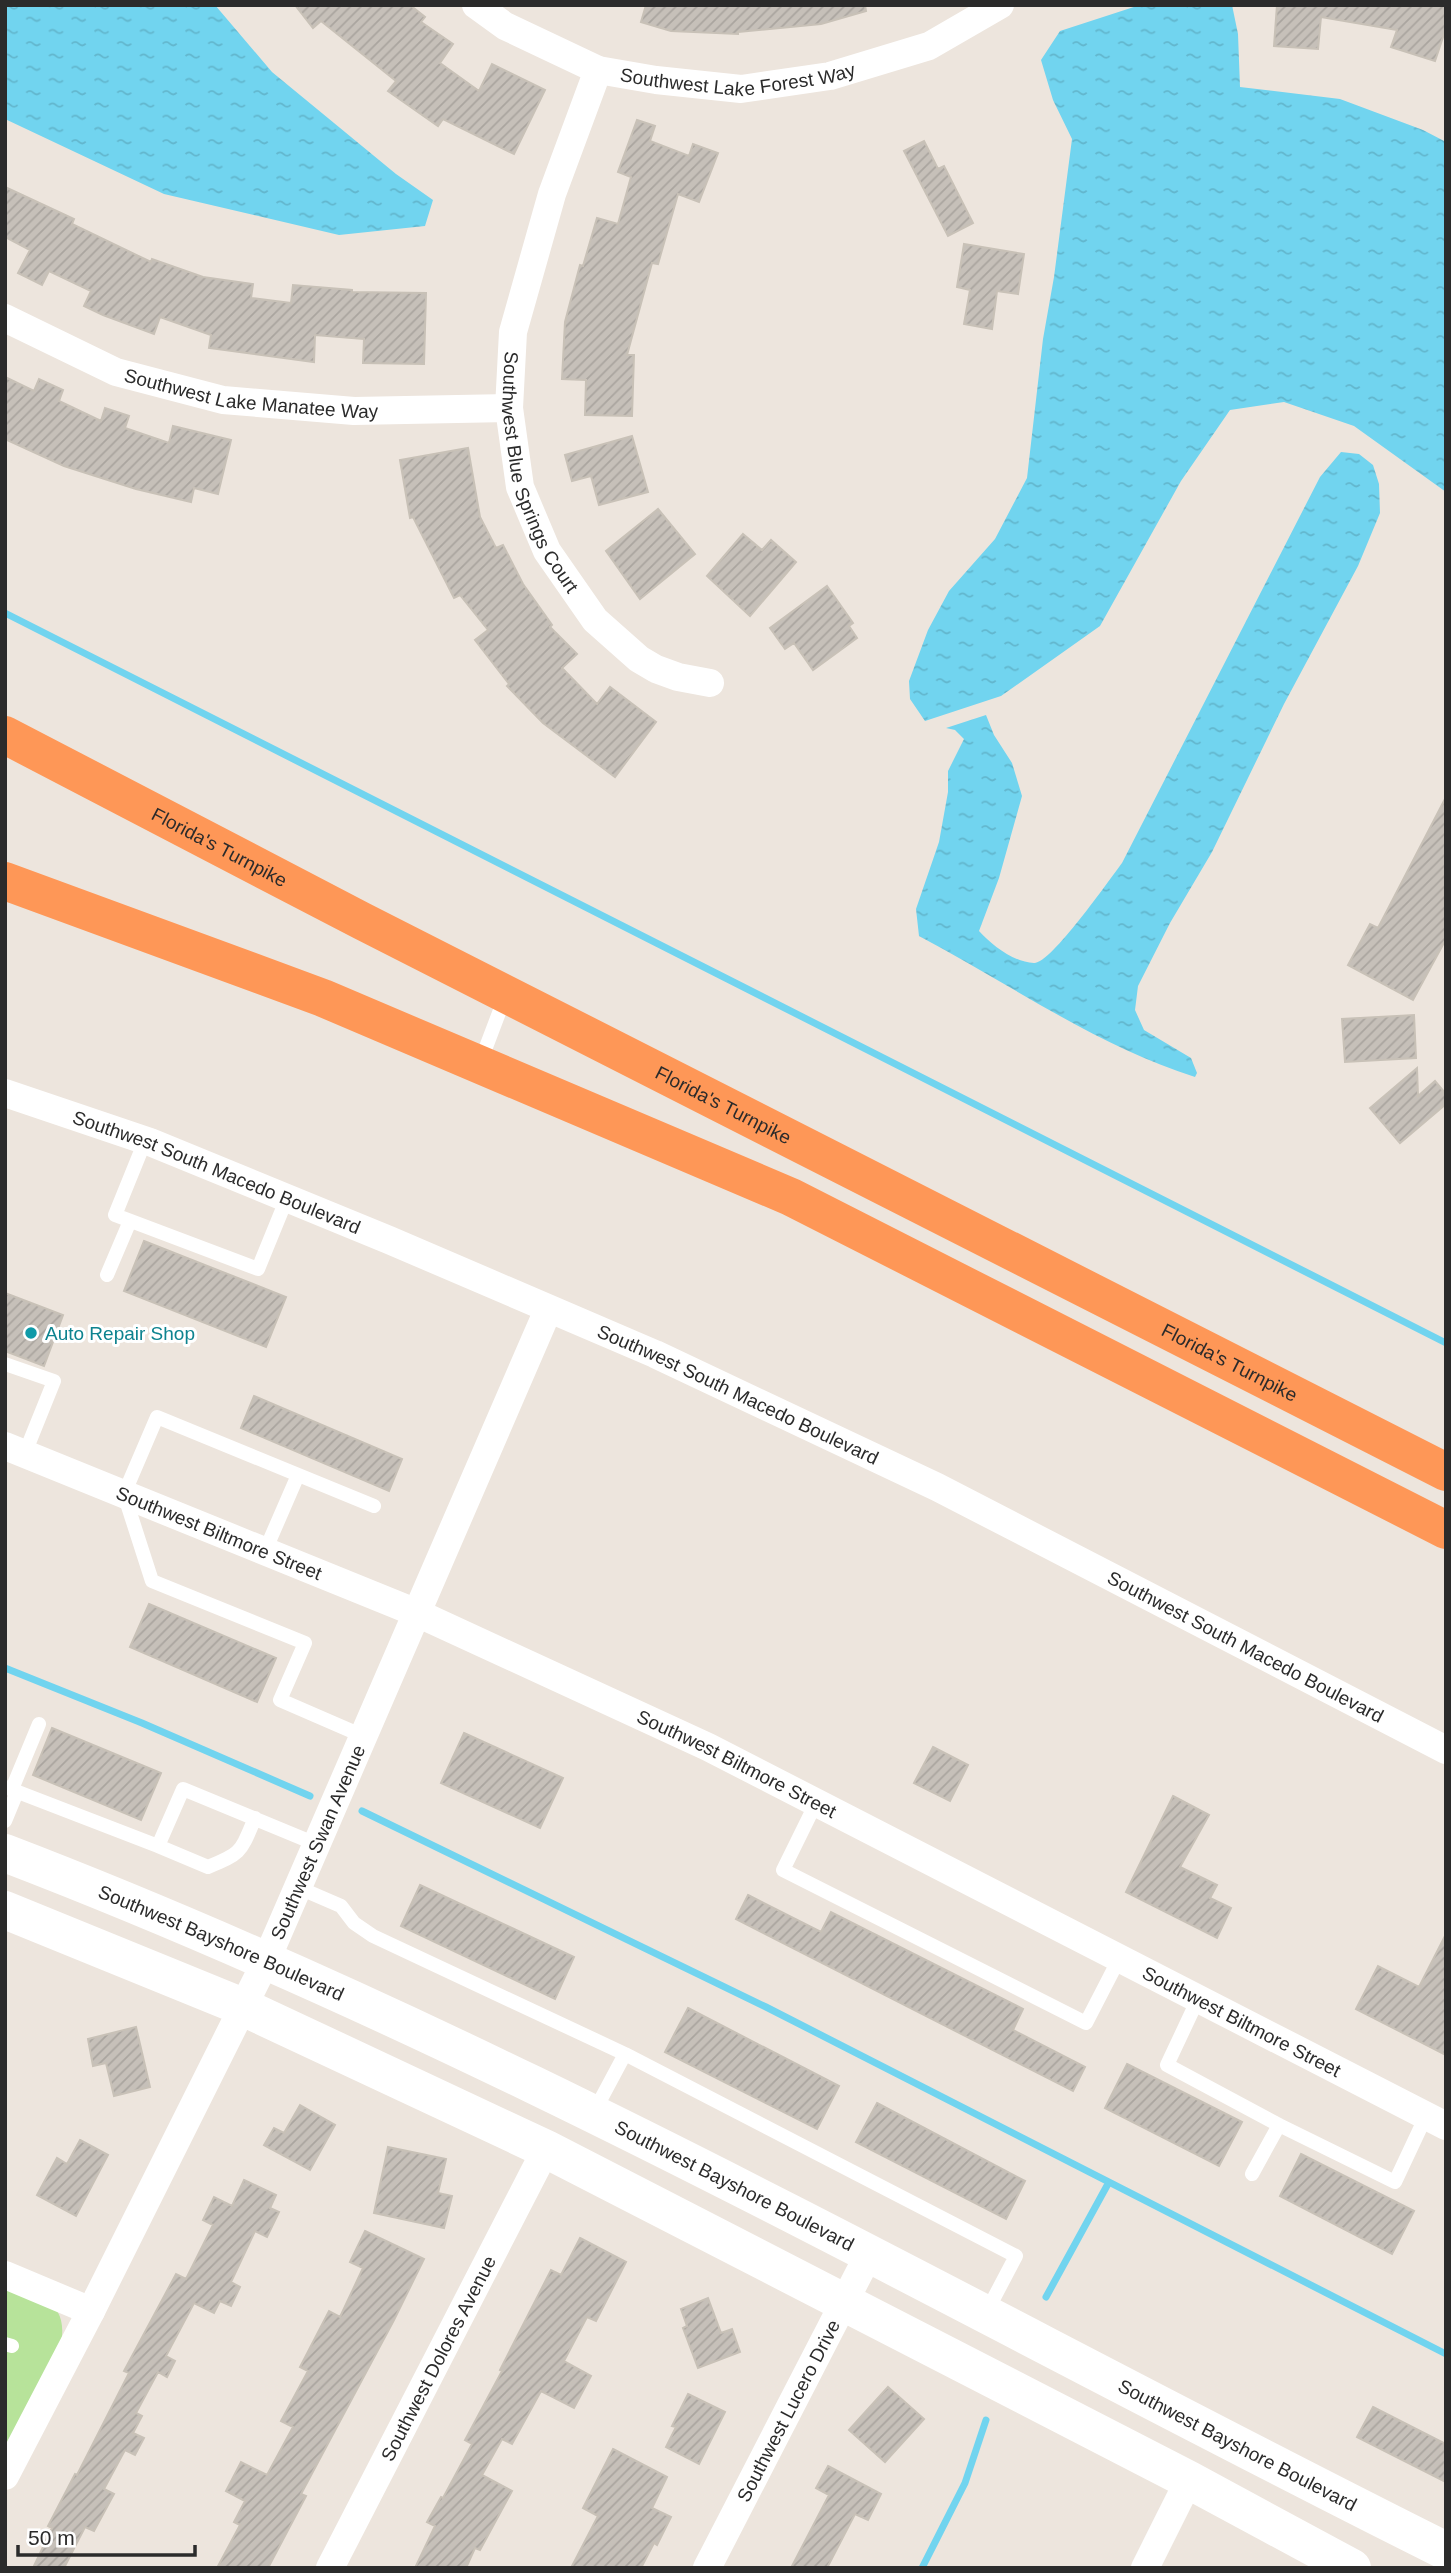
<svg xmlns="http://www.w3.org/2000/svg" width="1451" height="2573" viewBox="0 0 1451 2573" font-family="Helvetica,sans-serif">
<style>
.park{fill:#b7e39a}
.water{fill:url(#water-ripples)}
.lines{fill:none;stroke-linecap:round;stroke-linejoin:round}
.stream{stroke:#71d4ef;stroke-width:7}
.building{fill:url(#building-hatch);stroke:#c8c1b7;stroke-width:2}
.service{stroke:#fff;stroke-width:14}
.minor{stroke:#fff;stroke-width:28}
.secondary{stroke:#fff;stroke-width:38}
.motorway{stroke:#fe9757;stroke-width:38}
.culture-dot{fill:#0f9aa8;stroke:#fff;stroke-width:2.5}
.labels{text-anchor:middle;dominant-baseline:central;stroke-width:6;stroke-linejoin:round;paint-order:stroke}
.street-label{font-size:19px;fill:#2b2b2b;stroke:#fff}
.culture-label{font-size:19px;fill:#0d838f;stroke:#fff;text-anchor:start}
</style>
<defs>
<pattern id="water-ripples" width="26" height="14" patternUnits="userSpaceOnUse" patternTransform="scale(1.75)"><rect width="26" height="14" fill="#71d4ef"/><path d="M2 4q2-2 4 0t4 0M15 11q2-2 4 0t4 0" fill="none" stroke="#62b6cd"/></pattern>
<pattern id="building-hatch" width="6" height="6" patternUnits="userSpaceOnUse" patternTransform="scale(1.75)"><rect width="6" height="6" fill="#c6c0b9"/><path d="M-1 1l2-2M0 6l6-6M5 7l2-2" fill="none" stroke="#aaa59f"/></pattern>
</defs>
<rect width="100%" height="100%" fill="#ede5dd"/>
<!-- park -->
<path class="park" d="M5 2283C38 2297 69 2300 61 2343L5 2451Z"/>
<!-- water -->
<path class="water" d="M5 5H215L272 72 396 174 433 200 425 226 339 235 164 194 5 119Z
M1140 5H1232L1238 34 1240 87 1340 99 1423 130 1446 142V492L1354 426 1284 402 1230 410 1181 481 1100 626 1001 696 925 721 910 699 909 681 928 630 949 591 995 539 1027 478 1043 339 1054 277 1072 139 1053 100 1041 60 1060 31Z
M1341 452 1359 454 1373 465 1379 484 1380 513 1358 566 1284 704 1212 852 1170 923 1138 986 1135 1010 1144 1030 1191 1058 1197 1073 1195 1077C1097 1046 1010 984 919 936L916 909 939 842 948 792V771L964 739 955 730 946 728 986 715 994 735 1012 763 1022 796 999 878 979 931C992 945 1013 962 1034 963 1051 964 1109 880 1122 863L1320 477Z"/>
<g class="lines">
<!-- stream -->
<path class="stream" d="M5 613 1446 1343
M5 1668 142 1723 310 1796
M362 1811 766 2007 1446 2354
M1046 2297 1109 2182
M922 2568 965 2483 986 2420"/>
</g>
<!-- building -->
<path class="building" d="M295 5H410L425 17 421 22 453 44 440 63 479 91 492 64 545 90 514 154 443 119 438 126 388 91 396 81 321 21 313 28Z
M646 5H865L866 11 821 24 738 32V34L671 31 641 22Z
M1277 5H1446V28L1435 61 1391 47 1397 30 1321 17 1318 49 1274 46Z
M637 120 655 126 650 141 689 156 693 144 718 153 699 202 678 194 658 264 652 263 627 355H634L632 416 585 415 586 380 562 379 565 322 580 265 583 266 597 218 618 224 631 177 618 172Z
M924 141 938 169 944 166 973 223 948 236 904 151Z
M5 187 74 219 72 224 151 262 152 259 203 277 253 284 251 298 291 303 293 285 352 290V292L426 293 424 364 363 363 364 339 315 335 314 362 209 348 211 335 160 317 154 334 103 315 84 306 91 291 49 271 42 285 18 273 30 250 5 237Z
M964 244 1024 254 1018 294 997 291 992 329 964 324 970 290 957 287Z
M5 377 34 391 39 379 63 390 59 401 101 421 105 408 129 416 125 428 169 443 173 426 231 440 218 494 194 488 191 502 136 489 64 466 5 439Z
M632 436 648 492 599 505 591 476 572 481 565 455Z
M468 448 480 517 496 548 503 545 523 584 552 625 550 627 577 654 562 668 597 704 610 687 656 722 615 777 543 723 507 686 509 684 475 640 488 630 460 595 454 598 413 517 410 518 400 460Z
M658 509 695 554 640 599 606 551Z
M743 534 762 550 771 540 796 562 750 616 707 576Z
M827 586 853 623 849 626 857 638 813 670 794 643 785 649 770 628Z
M1446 797V939L1413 1000 1348 965 1370 924 1378 928Z
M1414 1015 1416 1058 1345 1062 1342 1019Z
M1417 1068 1418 1096 1435 1081 1446 1094V1104L1400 1143 1370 1108Z
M144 1241 286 1297 266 1347 124 1291Z
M5 1293 63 1315 44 1366 5 1351Z
M254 1396 402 1459 389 1491 241 1428Z
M149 1604 276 1658 257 1702 130 1647Z
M52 1728 161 1773 141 1820 33 1775Z
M464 1733 563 1778 540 1828 441 1783Z
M933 1747 968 1765 950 1801 914 1783Z
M1173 1796 1209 1815 1180 1867 1217 1885 1210 1898 1231 1908 1217 1938 1126 1892Z
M420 1885 574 1957 555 1999 401 1926Z
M748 1895 821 1932 831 1912 1023 2009 1013 2030 1085 2067 1073 2091 736 1919Z
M1446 1934V2055L1356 2009 1378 1966 1419 1987Z
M688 2008 839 2086 817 2129 665 2052Z
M136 2027 150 2087 114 2096 106 2063 93 2066 88 2039Z
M1127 2064 1242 2122 1219 2166 1105 2108Z
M877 2103 1025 2181 1006 2219 856 2142Z
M300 2105 335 2125 310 2170 264 2145 274 2128 284 2133Z
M80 2140 108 2155 76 2216 37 2195 57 2158 67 2164Z
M388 2147 446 2159 438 2193 452 2196 444 2228 374 2213Z
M1301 2154 1414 2211 1392 2254 1280 2196Z
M244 2180 276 2195 270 2208 279 2212 267 2237 255 2231 231 2282 240 2287 231 2306 220 2301 214 2313 194 2303 166 2356 175 2361 167 2377 158 2372 136 2413 142 2416 133 2433 144 2438 135 2455 125 2450 104 2489 114 2494 94 2531 85 2527 64 2568H33L52 2528 48 2526 75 2474 77 2475 129 2373 124 2371 176 2274 186 2279 213 2225 203 2220 214 2197 232 2206Z
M365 2231 424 2259 394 2320 301 2494 306 2496 268 2568H217L240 2525 234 2522 245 2501 226 2491 241 2462 267 2475 293 2427 281 2421 308 2371 300 2367 329 2311 340 2317 363 2268 350 2262Z
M580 2238 626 2262 596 2321 587 2317 564 2361 591 2376 574 2408 541 2391 512 2444 502 2439 482 2475 512 2491 480 2550 475 2548 466 2568H415L435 2526 427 2522 441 2497 443 2498 472 2444 465 2440 502 2371 500 2370 551 2270 561 2275Z
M708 2298 721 2333 732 2329 740 2352 698 2368 683 2328 687 2326 681 2309Z
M888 2387 924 2419 885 2462 849 2430Z
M688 2394 725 2412 699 2464 666 2447 676 2427 672 2426Z
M1373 2407 1446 2444V2482L1357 2437Z
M613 2449 667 2477 652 2508 671 2517 657 2545 654 2543 641 2568H571L598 2516 583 2508Z
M828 2466 881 2494 868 2520 855 2514 827 2568H791L829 2495 816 2488Z"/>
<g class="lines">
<!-- service -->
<path class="service" d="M480 1063 505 997
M145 1141 115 1215 258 1269 287 1198
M107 1275 130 1221
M5 1364 54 1381 25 1453
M265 1551 298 1475
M363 1736 280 1700 305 1643 152 1581 124 1494 157 1417 374 1506
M5 1787 158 1846 183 1789 316 1844
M12 1789 39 1724
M816 1803 783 1870 1086 2023 1119 1959
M5 1821 17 1792
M158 1846 208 1867C242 1853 240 1853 255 1818
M297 1887 341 1906 354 1923 373 1936 625 2054
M1198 1999 1167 2065 1279 2125 1395 2182 1426 2116
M594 2112 625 2054 1016 2256 986 2313
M1252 2174 1279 2125
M5 2344 12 2346"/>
<!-- minor -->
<g class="minor">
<path id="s1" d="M476 5 505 26 598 70 656 80 741 89 830 76 929 46 1000 5"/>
<path id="s2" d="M598 70 552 194 513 332 509 408 520 487 547 551 595 620 639 659 656 669 678 677 710 683"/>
<path id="s3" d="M5 318 116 372 223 400 354 411 509 408"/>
<path id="s4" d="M5 1093 150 1142 389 1240 655 1354 937 1487 1446 1750"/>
<path id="s5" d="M5 1446 417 1613 708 1747 1446 2126"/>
<path d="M5 2275 91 2311"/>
<path id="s6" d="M5 2476 91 2311 266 1961 548 1310"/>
<path id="s7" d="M330 2568 546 2149"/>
<path id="s8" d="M707 2568 869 2254"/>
<path d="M1145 2568 1189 2480"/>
</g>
<!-- secondary -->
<g class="secondary">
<path id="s9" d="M5 1853C504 2044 969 2313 1446 2551"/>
<path d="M5 1910 243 2007 546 2149 1189 2480 1352 2568"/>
</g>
<!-- motorway -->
<g class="motorway">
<path id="s10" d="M5 735 362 921 1446 1472"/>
<path d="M5 881 323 998 791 1197 1446 1530"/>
</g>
</g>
<!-- markers -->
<circle class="culture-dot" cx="31" cy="1333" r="7"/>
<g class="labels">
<!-- street labels -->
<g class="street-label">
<text stroke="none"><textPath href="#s1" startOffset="280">Southwest Lake Forest Way</textPath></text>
<text stroke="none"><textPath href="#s3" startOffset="261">Southwest Lake Manatee Way</textPath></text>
<text stroke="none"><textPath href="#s2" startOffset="422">Southwest Blue Springs Court</textPath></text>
<text stroke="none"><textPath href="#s10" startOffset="242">Florida's Turnpike</textPath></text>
<text stroke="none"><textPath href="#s10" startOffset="808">Florida's Turnpike</textPath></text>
<text stroke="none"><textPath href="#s4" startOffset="226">Southwest South Macedo Boulevard</textPath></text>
<text stroke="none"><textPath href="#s10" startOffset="1376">Florida's Turnpike</textPath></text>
<text stroke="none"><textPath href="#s4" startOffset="793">Southwest South Macedo Boulevard</textPath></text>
<text stroke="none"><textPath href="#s5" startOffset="231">Southwest Biltmore Street</textPath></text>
<text stroke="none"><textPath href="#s4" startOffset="1360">Southwest South Macedo Boulevard</textPath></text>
<text stroke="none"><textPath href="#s5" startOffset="798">Southwest Biltmore Street</textPath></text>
<text stroke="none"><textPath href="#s6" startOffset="707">Southwest Swan Avenue</textPath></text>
<text stroke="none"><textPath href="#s9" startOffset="234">Southwest Bayshore Boulevard</textPath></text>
<text stroke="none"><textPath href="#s5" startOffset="1365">Southwest Biltmore Street</textPath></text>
<text stroke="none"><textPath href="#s9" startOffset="802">Southwest Bayshore Boulevard</textPath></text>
<text stroke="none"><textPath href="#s7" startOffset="236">Southwest Dolores Avenue</textPath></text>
<text stroke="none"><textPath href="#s8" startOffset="177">Southwest Lucero Drive</textPath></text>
<text stroke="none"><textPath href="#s9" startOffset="1368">Southwest Bayshore Boulevard</textPath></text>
</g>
<!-- culture labels -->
<g class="culture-label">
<text x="45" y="1333">Auto Repair Shop</text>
</g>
</g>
<!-- border -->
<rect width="1451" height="2573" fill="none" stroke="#2b2b2b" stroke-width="14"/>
<!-- scale -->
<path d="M18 2545v10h177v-10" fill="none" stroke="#2b2b2b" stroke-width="3.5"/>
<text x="28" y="2545" font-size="21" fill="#2b2b2b" stroke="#ffffff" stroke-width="5" paint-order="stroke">50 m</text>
</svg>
